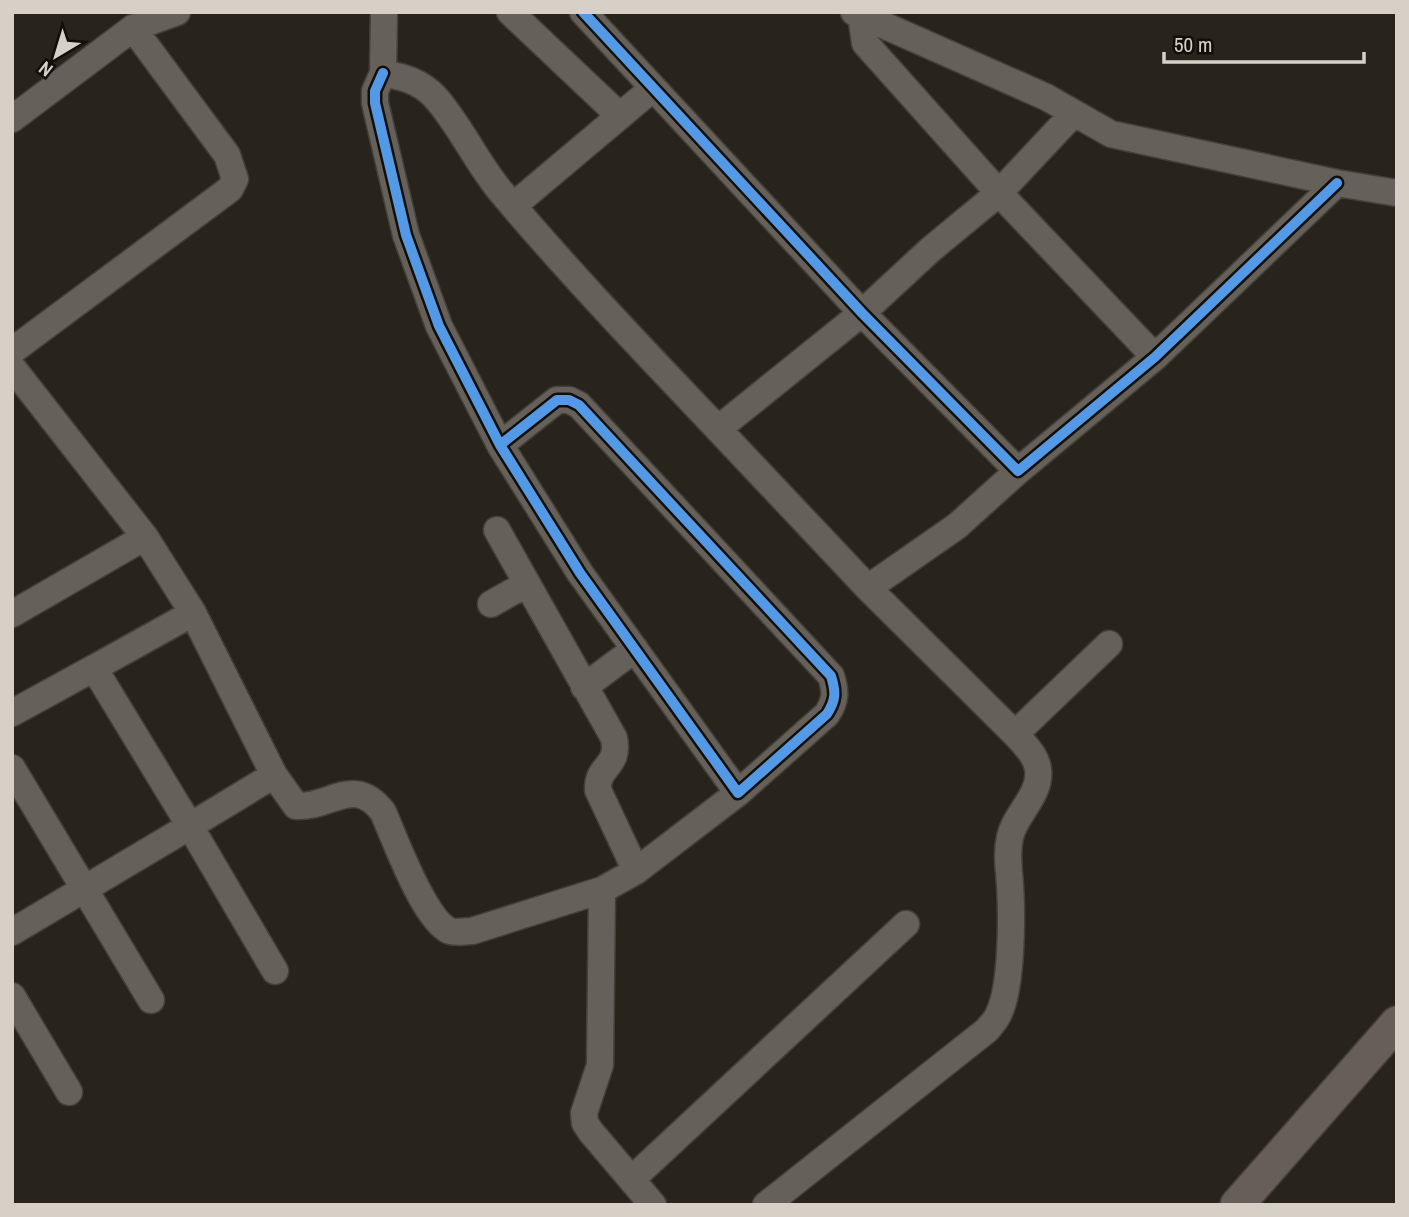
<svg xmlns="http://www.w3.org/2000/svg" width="1409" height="1217" viewBox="0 0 1409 1217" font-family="'Archivo Narrow',sans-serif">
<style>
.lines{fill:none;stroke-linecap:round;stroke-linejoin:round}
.minor-casing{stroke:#444039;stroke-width:29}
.major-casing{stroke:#444039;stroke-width:36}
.minor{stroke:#65615a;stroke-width:26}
.major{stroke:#675e57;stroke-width:33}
.cycleway-casing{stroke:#130f08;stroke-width:15}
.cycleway{stroke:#5399e6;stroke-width:10}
</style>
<rect width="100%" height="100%" fill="#28241b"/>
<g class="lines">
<defs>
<path id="minor" d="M384 12 383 73C403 77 420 81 435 97 461 126 477 164 502 193 571 275 645 352 718 429L862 313 930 250 999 193 1074 113
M510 12 620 116
M583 12 862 313 1018 471 1155 357 1337 183
M854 12 1046 97 1111 134 1337 183 1397 193
M861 15 865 43 999 193 1155 357
M383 73 375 91V103L406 235 439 326 500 445 580 573 738 793 827 714C836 700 836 692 831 676L579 405 569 400H557L500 445
M12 119 133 28 177 12
M513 206 652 89
M12 351 230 189 235 179 227 155 133 28
M12 367 145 537 193 613 274 775
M718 429 868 588 957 526 1018 471
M497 530 614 738C620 768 597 764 598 790L636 871
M868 588 1015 734 1109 644
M491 604 526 584
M12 614 145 537
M584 687 635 649
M12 713 94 668
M12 768 151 1000
M12 932 190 826 94 668 193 613
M275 971 190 826 274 775 296 806C331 808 354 774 383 812 395 839 424 920 450 931 456 933 465 931 472 931L602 890
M12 996 69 1092
M632 1179 906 924
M653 1205 591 1132 585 1123 584 1113 600 1065 602 890 636 871 738 793
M766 1205 987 1030C991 1025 997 1019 999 1013 1012 986 1012 916 1010 885 1009 868 1006 855 1010 837 1015 814 1042 794 1038 769 1036 755 1024 744 1015 734"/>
<path id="major" d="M1237 1205 1397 1023"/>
</defs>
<!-- minor casing -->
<use href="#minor" class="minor-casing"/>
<!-- major casing -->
<use href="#major" class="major-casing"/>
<!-- minor -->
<use href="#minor" class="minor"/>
<!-- major -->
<use href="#major" class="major"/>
<defs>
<path id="cycleway" d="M583 12 862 313 1018 471 1155 357 1337 183
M383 73 375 91V103L406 235 439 326 500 445 580 573 738 793 827 714C836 700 836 692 831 676L579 405 569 400H557L500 445"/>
</defs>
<!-- cycleway casing -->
<use href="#cycleway" class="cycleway-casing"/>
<!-- cycleway -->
<use href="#cycleway" class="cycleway"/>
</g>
<!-- border -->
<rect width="1409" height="1217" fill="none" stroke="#d7d0c6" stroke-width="28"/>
<!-- north arrow -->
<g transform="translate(56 56) rotate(218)" stroke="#130f08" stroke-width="5" paint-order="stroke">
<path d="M0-5L12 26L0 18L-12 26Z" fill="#d7d0c6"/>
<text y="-10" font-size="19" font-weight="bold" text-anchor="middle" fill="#d7d0c6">N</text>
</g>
<!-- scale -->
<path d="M1164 52v10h200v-10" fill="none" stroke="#d7d0c6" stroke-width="3.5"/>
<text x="1174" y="52" font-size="21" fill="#d7d0c6" stroke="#130f08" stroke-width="5" paint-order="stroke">50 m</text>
</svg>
